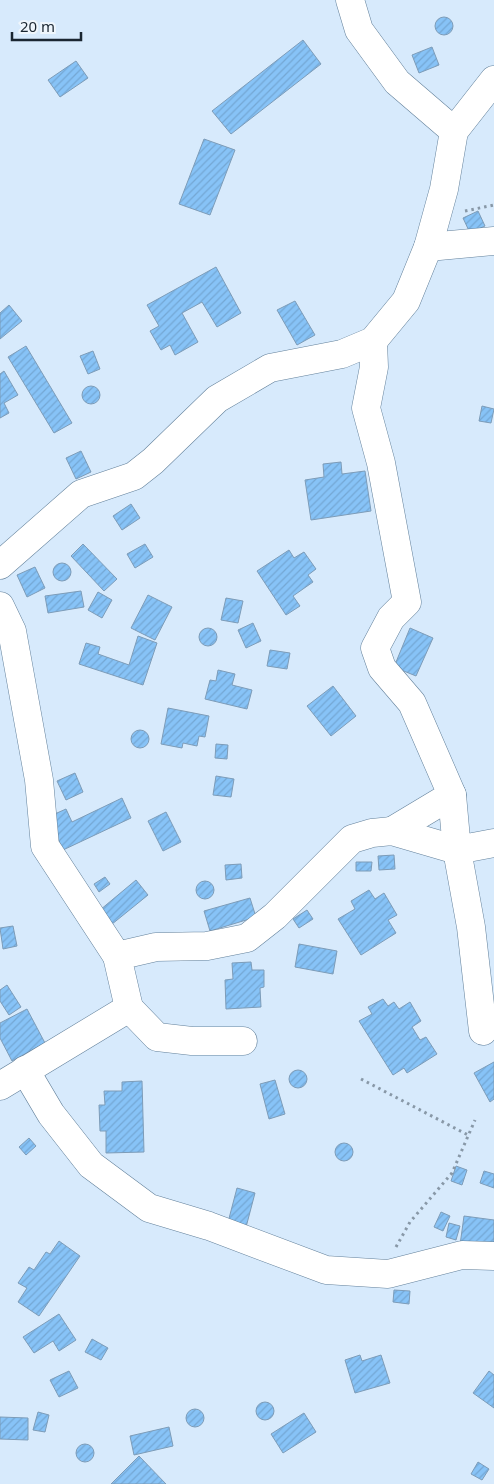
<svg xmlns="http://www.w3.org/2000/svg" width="494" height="1484" viewBox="0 0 494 1484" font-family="'Noto Sans',sans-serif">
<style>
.building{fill:url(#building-hatch);stroke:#7d9cb8}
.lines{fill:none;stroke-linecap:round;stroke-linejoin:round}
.minor-casing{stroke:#63819b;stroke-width:29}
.path{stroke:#8898a7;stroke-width:3;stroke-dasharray:2.5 4;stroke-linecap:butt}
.minor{stroke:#fff;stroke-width:28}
</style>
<defs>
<pattern id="building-hatch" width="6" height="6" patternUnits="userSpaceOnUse" patternTransform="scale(1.25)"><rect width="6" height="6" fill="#87c3f7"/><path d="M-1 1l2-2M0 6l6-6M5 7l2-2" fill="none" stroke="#74a7d4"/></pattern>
</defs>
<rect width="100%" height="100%" fill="#d7eafc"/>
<g class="building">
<circle cx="444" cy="26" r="9"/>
<polygon points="303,40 321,64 231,134 212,111"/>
<polygon points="432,47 439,65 419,73 412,55"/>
<polygon points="76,61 88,78 60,97 48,80"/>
<polygon points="204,139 235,150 210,215 179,204"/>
<polygon points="478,211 485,226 470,233 463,218"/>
<polygon points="216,267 241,313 217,327 202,302 182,313 198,342 175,355 170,345 161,350 150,331 159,326 147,305"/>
<polygon points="295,301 315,335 297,345 277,310"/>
<polygon points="9,305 22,321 0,339 0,313"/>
<polygon points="26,346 72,423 54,433 8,357"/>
<polygon points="93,351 100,369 88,374 80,356"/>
<polygon points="4,371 18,395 4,403 9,413 0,418 0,374"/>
<circle cx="91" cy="395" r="9"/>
<polygon points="482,406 494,409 491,423 479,421"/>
<polygon points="81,451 91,472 76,479 66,458"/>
<polygon points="341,462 342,474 365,471 371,511 311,520 305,480 324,477 323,464"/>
<polygon points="131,504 140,518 122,530 113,516"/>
<polygon points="83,544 117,579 104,591 71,556"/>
<polygon points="145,544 153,557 135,568 127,554"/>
<polygon points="289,550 294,558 304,552 316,569 308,575 313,582 293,596 300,606 286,615 257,571"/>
<circle cx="62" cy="572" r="9"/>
<polygon points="35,567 45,588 27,597 17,575"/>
<polygon points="81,591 84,607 48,613 45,596"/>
<polygon points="98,592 112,600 102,618 88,610"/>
<polygon points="148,595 172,607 155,640 131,628"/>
<polygon points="226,598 243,601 238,623 221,620"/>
<polygon points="253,623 261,641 246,648 238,630"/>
<circle cx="208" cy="637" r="9"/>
<polygon points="410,628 433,638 416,676 394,667"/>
<polygon points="138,636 157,643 143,685 79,664 86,643 100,647 98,654 129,665"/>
<polygon points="270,650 290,653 287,669 267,666"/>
<polygon points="218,670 235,674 232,685 252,690 247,709 205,699 210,680 216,681"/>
<polygon points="333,686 356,716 331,736 307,706"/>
<polygon points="168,708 209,716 205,737 199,736 197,746 183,743 182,748 161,744"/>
<circle cx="140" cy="739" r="9"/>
<polygon points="216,744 228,745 227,759 215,758"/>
<polygon points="75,773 83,792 66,800 57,781"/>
<polygon points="216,776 234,779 231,797 213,795"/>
<polygon points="122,798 131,818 63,850 48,817 66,809 72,822"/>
<polygon points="166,812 181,842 163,851 148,821"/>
<polygon points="394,855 395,869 379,870 378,856"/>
<polygon points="356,862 372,862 371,871 356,871"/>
<polygon points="241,864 242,878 226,880 225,865"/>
<polygon points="105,877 110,884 99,892 94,884"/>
<polygon points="136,880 148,895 106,929 94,915"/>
<circle cx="205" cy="890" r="9"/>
<polygon points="369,890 375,899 384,893 397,915 388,920 396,933 361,955 338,919 355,909 351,901"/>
<polygon points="250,898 256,917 210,931 204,911"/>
<polygon points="307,910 313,919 299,928 293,919"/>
<polygon points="13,926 17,946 3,949 0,928"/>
<polygon points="299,944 337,951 333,974 295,967"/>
<polygon points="251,962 252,970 264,970 264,987 260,988 261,1007 226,1009 225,980 233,979 232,963"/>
<polygon points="7,985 21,1007 9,1015 0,1001 0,990"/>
<polygon points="383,999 388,1006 394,1002 399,1009 410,1002 421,1021 412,1027 420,1040 426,1037 437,1054 407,1073 404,1068 393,1075 359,1021 372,1014 368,1007"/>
<polygon points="27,1009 45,1043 12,1061 0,1038 0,1023"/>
<polygon points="494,1062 494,1099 490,1102 474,1073"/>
<circle cx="298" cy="1079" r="9"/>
<polygon points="275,1080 285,1114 269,1119 260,1084"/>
<polygon points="142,1081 144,1152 106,1153 106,1131 100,1131 99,1105 105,1105 104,1091 122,1091 122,1082"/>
<polygon points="29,1138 36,1146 26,1155 19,1147"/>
<circle cx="344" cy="1152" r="9"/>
<polygon points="456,1166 467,1170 462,1185 451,1181"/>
<polygon points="484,1171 494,1174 494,1188 480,1183"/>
<polygon points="237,1188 255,1193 245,1231 227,1226"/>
<polygon points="441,1212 450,1216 443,1231 434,1227"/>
<polygon points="464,1216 494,1220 494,1249 460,1245"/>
<polygon points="449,1223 460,1226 456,1240 446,1237"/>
<polygon points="59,1241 80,1256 39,1316 18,1302 27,1288 18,1283 29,1267 34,1270 46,1252 50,1254"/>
<polygon points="394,1290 410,1291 409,1304 393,1302"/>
<polygon points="59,1314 76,1340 59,1351 53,1341 34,1353 23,1337"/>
<polygon points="92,1339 108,1348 101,1360 85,1352"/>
<polygon points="360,1355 362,1361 381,1355 390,1383 355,1393 345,1360"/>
<polygon points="69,1371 78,1388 59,1397 50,1380"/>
<polygon points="489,1371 494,1375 494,1408 473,1393"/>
<circle cx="265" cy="1411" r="9"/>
<circle cx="195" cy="1418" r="9"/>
<polygon points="38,1412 49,1415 45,1432 33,1430"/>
<polygon points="304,1413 316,1432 283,1453 271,1434"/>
<polygon points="0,1417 28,1418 28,1440 0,1439"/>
<polygon points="169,1427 173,1446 134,1455 130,1436"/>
<circle cx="85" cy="1453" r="9"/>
<polygon points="139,1456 166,1484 111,1484"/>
<polygon points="478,1462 489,1469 482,1480 471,1474"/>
</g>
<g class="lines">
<g class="minor-casing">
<g id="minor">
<polyline points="350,0 359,30 397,82 454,131"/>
<polyline points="428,247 494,241"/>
<polyline points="373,341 374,367 366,408 381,463 407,602 391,618 375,648 382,668 412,703 452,795 392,831"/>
<polyline points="0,565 81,494 134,476 153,461 217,399 270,368 342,354 373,341 406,301 428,247 444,189 454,131 494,80"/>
<polyline points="0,606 12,631 39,780 45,846 117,956"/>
<polyline points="452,795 457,850 494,843"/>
<polyline points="129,1008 157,1037 192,1041 243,1041"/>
<polyline points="25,1070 51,1114 91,1165 149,1208 209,1226 326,1270 388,1274 462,1255 494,1256"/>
<polyline points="0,1086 129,1008 117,956 156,947 207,946 247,938 275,916 352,839 372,833 392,831 457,850 471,927 483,1031"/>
</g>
</g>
<g class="path">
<polyline points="465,211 494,205"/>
<polyline points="361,1079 468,1135"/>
<polyline points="396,1247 410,1222 452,1173 475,1120"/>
</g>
<use href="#minor" class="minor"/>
</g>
<path d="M12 32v8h69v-8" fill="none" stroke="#1a2631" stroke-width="2.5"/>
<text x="20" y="32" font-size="15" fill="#1a2631" stroke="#eff6fc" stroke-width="4" paint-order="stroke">20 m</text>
</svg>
